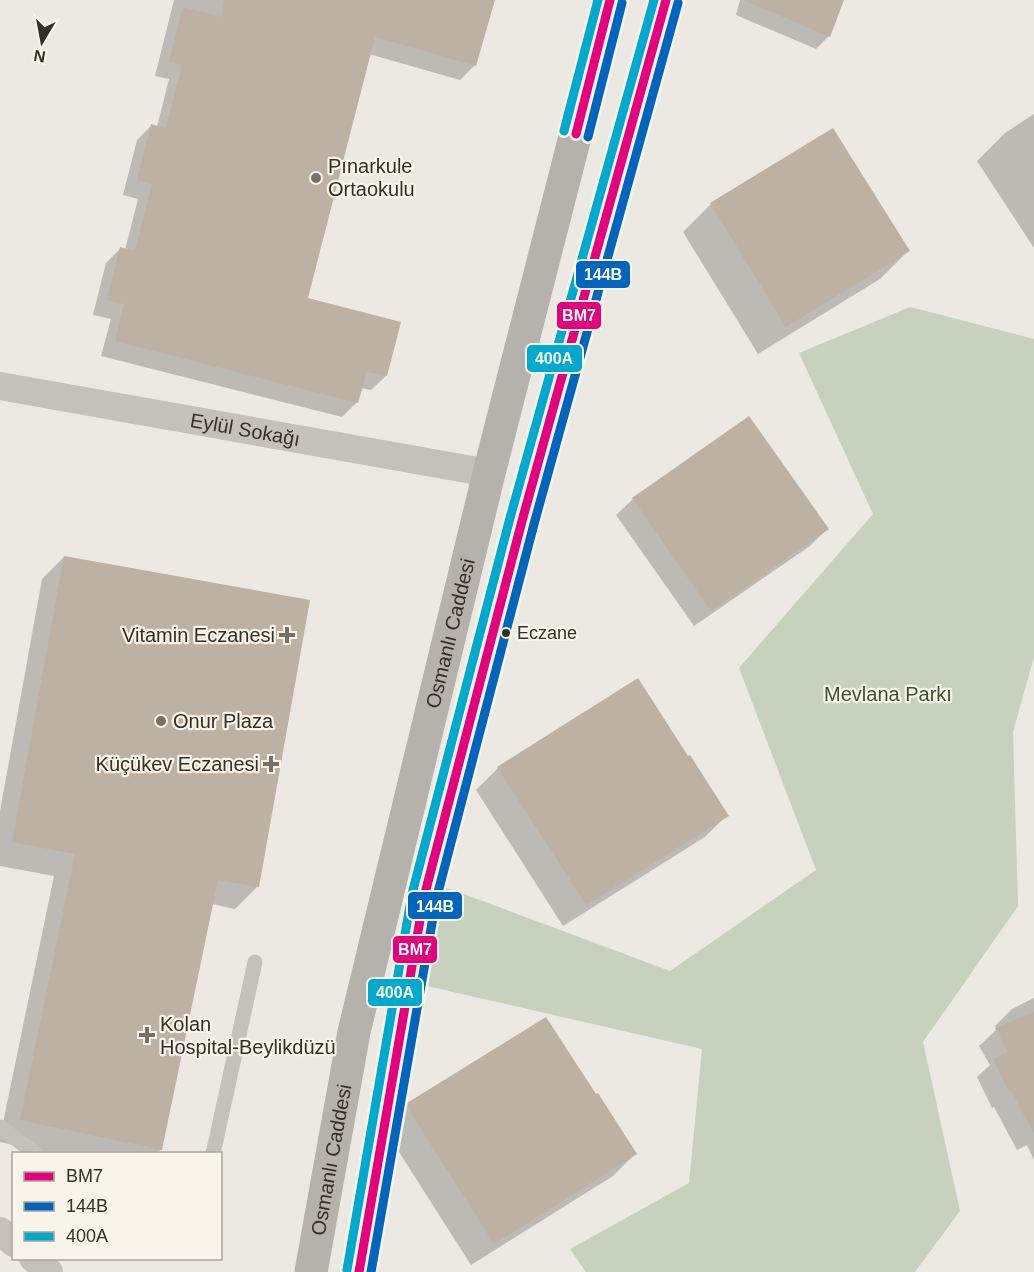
<svg xmlns="http://www.w3.org/2000/svg" width="1034" height="1272" viewBox="0 0 1034 1272" font-family="Helvetica,sans-serif">
<style>
.green{fill:#c8d1bd}
.shadow{fill:#0003}
.building{fill:#bdb1a4}
.lines{fill:none;stroke-linecap:round;stroke-linejoin:round}
.lane{stroke:#c4c1ba;stroke-width:15}
.street{stroke:#c4c1ba;stroke-width:28}
.secondary{stroke:#b5b1ab;stroke-width:33}
.bus-1-casing{stroke:#f8f4e9;stroke-width:14}
.bus-2-casing{stroke:#f8f4e9;stroke-width:14}
.bus-3-casing{stroke:#f8f4e9;stroke-width:14}
.bus-1{stroke:#e5007d;stroke-width:9}
.bus-2{stroke:#0065bd;stroke-width:9}
.bus-3{stroke:#00a9ce;stroke-width:9}
.poi-dot{fill:#757069;stroke:#f8f4e9;stroke-width:2}
.bus-dot{fill:#352f29;stroke:#f8f4e9;stroke-width:2}
.labels{text-anchor:middle;dominant-baseline:central;stroke-width:4.5;stroke-linejoin:round;paint-order:stroke}
.bus-label{font-size:18px;fill:#352f29;stroke:#f8f4e9;text-anchor:start}
.poi-label{font-size:20px;fill:#352f29;stroke:#f8f4e9;text-anchor:start}
.street-label{font-size:20px;fill:#352f29;stroke:#f8f4e9}
.park-label{font-size:20px;fill:#3d502f;stroke:#f8f4e9}
.line-badge{stroke:#f8f4e9;stroke-width:2}
.badge-label{font-size:16px;text-anchor:middle;font-weight:bold;fill:#fff}
</style>
<rect width="100%" height="100%" fill="#ebe9e1"/>
<polygon class="green" points="910,307 1034,339 1034,657 1013,732 1018,906 923,1042 960,1211 915,1272 586,1272 570,1249 689,1183 702,1049 427,986 445,887 670,971 816,870 739,668 873,514 799,353"/>
<g class="shadow">
<polygon points="174,0 493,0 475,65 460,80 369,54 306,299 399,323 386,376 371,390 361,388 357,402 342,417 101,356 111,319 93,315 106,263 120,249 125,250 138,199 123,195 137,140 152,125 157,127 169,79 155,76"/>
<polygon points="740,0 842,0 829,36 816,49 736,15"/>
<polygon points="1034,114 1034,248 977,161 1005,133"/>
<polygon points="711,204 908,251 880,279 758,354 683,232"/>
<polygon points="633,499 827,529 810,546 694,626 616,515"/>
<polygon points="64,557 257,887 235,909 212,904 161,1149 157,1154 54,1154 0,1142 0,1137 54,876 0,866 0,811 42,579"/>
<polygon points="498,768 727,815 705,837 563,926 476,790"/>
<polygon points="1034,998 1034,1160 1027,1145 1017,1150 994,1107 992,1108 977,1077 990,1065 979,1046 997,1029 995,1026 1012,1009"/>
<polygon points="408,1104 635,1154 613,1176 471,1265 385,1130 386,1127"/>
</g>
<g class="building">
<polygon points="224,0 495,0 476,66 375,37 308,298 401,322 387,376 367,372 358,403 115,341 124,304 107,300 120,247 135,251 152,184 137,180 151,124 166,128 182,65 169,61 183,7 222,17"/>
<polygon points="743,0 844,0 830,37"/>
<polygon points="833,128 910,251 786,327 710,203"/>
<polygon points="749,416 829,529 711,611 632,498"/>
<polygon points="64,556 310,600 259,887 218,880 162,1150 20,1120 75,854 12,842"/>
<polygon points="638,678 688,756 690,755 729,816 586,905 497,767"/>
<polygon points="1034,1012 1034,1133 1011,1091 1009,1092 993,1059 1008,1052 995,1028"/>
<polygon points="546,1017 596,1094 598,1093 637,1154 494,1244 407,1107 407,1103"/>
</g>
<g class="lines">
<g class="lane">
<polyline points="0,1127 36,1154"/>
<polyline points="213,1154 255,962"/>
</g>
<g class="street">
<path id="s1" d="M 0,386 L 489,473"/>
<polyline points="0,1231 14,1243"/>
<polyline points="33,1258 49,1272"/>
</g>
<g class="secondary">
<path id="s2" d="M 311,1272 L 354,1032 L 489,473 L 610,0"/>
<polyline points="359,1272 424,897 522,521 666,0"/>
</g>
<g class="bus-1-casing">
<g id="bus-1">
<polyline points="576,134 610,0"/>
<polyline points="359,1272 424,897 522,521 666,0"/>
</g>
</g>
<g class="bus-2-casing">
<g id="bus-2">
<polyline points="588,137 622,3"/>
<polyline points="371,1272 436,900 534,524 678,3"/>
</g>
</g>
<g class="bus-3-casing">
<g id="bus-3">
<polyline points="564,131 598,0"/>
<polyline points="347,1270 412,894 510,518 654,0"/>
</g>
</g>
<use href="#bus-1" class="bus-1"/>
<use href="#bus-2" class="bus-2"/>
<use href="#bus-3" class="bus-3"/>
</g>
<g class="poi-dot">
<circle cx="316" cy="178" r="6"/>
<path d="M284 626h6v6h6v6h-6v6h-6v-6h-6v-6h6z"/>
<circle cx="161" cy="721" r="6"/>
<path d="M268 755h6v6h6v6h-6v6h-6v-6h-6v-6h6z"/>
<path d="M144 1026h6v6h6v6h-6v6h-6v-6h-6v-6h6z"/>
</g>
<circle class="bus-dot" cx="506" cy="633" r="5"/>
<g class="labels">
<g class="bus-label">
<text x="517" y="633">Eczane</text>
</g>
<g class="poi-label">
<text x="328" y="166">Pınarkule<tspan x="328" dy="23">Ortaokulu</tspan></text>
<text x="275" y="635" text-anchor="end">Vitamin Eczanesi</text>
<text x="173" y="721">Onur Plaza</text>
<text x="259" y="764" text-anchor="end">Küçükev Eczanesi</text>
<text x="160" y="1024">Kolan<tspan x="160" dy="23">Hospital-Beylikdüzü</tspan></text>
</g>
<g class="street-label">
<text stroke="none"><textPath href="#s1" startOffset="249">Eylül Sokağı</textPath></text>
<text stroke="none"><textPath href="#s2" startOffset="654">Osmanlı Caddesi</textPath></text>
<text stroke="none"><textPath href="#s2" startOffset="114">Osmanlı Caddesi</textPath></text>
</g>
<g class="park-label">
<text x="888" y="694">Mevlana Parkı</text>
</g>
</g>
<g class="line-badge">
<rect x="575" y="260" width="56" height="29" rx="6" fill="#0065bd"/>
<rect x="556" y="301" width="46" height="29" rx="6" fill="#e5007d"/>
<rect x="526" y="344" width="57" height="29" rx="6" fill="#00a9ce"/>
<rect x="407" y="891" width="56" height="29" rx="6" fill="#0065bd"/>
<rect x="392" y="935" width="46" height="29" rx="6" fill="#e5007d"/>
<rect x="367" y="978" width="56" height="29" rx="6" fill="#00a9ce"/>
</g>
<g class="badge-label">
<text x="603" y="280">144B</text>
<text x="579" y="321">BM7</text>
<text x="554" y="364">400A</text>
<text x="435" y="912">144B</text>
<text x="415" y="955">BM7</text>
<text x="395" y="998">400A</text>
</g>
<rect x="12" y="1152" width="210" height="108" fill="#f8f4e9" stroke="#aaa59c" stroke-width="1.5"/>
<rect x="24" y="1172" width="30" height="9" fill="#e5007d" stroke="#aaa59c" stroke-width="1.5"/>
<text x="66" y="1182" font-size="18" fill="#352f29">BM7</text>
<rect x="24" y="1202" width="30" height="9" fill="#0065bd" stroke="#aaa59c" stroke-width="1.5"/>
<text x="66" y="1212" font-size="18" fill="#352f29">144B</text>
<rect x="24" y="1232" width="30" height="9" fill="#00a9ce" stroke="#aaa59c" stroke-width="1.5"/>
<text x="66" y="1242" font-size="18" fill="#352f29">400A</text>
<g transform="translate(42 42) rotate(190)" stroke="#f8f4e9" stroke-width="4.5" paint-order="stroke">
<path d="M0-4.5L10 22L0 15L-10 22Z" fill="#352f29"/>
<text y="-9" font-size="16" font-weight="bold" text-anchor="middle" fill="#352f29">N</text>
</g>
</svg>
